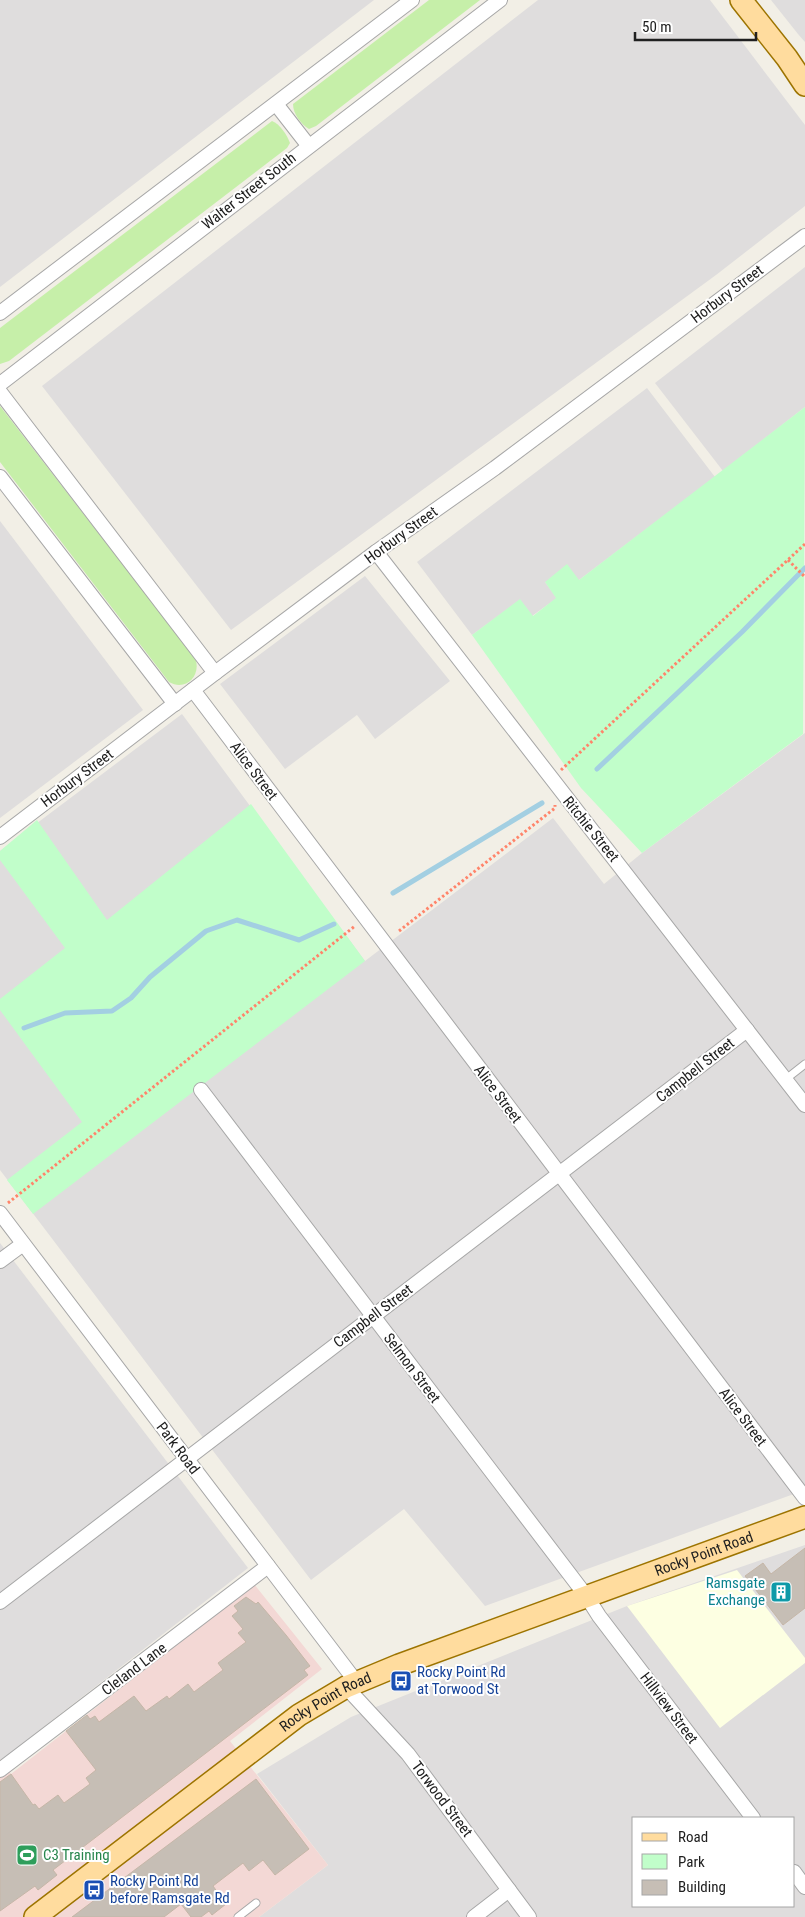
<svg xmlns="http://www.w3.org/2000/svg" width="805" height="1917" viewBox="0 0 805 1917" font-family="'Roboto Condensed',sans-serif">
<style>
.residential{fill:#dfdddd;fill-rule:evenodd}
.commercial{fill:#f3d8d5}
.education{fill:#fdffe2}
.grass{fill:#c6efa9}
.park{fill:#c1feca}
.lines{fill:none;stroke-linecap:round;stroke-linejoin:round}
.stream{stroke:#a3cfe2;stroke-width:5}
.building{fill:#c6beb5;stroke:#c5b6a7}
.service-casing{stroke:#a7a7a7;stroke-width:9}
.minor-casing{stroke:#a7a7a7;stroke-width:16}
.primary-casing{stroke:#9d7400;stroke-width:24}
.path{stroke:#ff846a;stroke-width:3;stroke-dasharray:2.5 2.5;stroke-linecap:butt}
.service{stroke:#fff;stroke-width:7}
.minor{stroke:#fff;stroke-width:14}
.primary{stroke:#ffdc9e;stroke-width:21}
.labels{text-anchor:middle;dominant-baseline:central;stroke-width:4;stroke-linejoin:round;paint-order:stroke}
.street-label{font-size:15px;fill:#202020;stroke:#fff}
.culture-label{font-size:15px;fill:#0d838f;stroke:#fff;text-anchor:end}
.transit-label{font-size:15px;fill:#164399;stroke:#fff;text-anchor:start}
.leisure-label{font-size:15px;fill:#27864d;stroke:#fff;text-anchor:start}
</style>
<rect width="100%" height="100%" fill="#f2efe6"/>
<g class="residential">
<polygon points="0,0 374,0 0,287"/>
<polygon points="538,0 710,0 805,125 805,206 716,275 231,630 42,386"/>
<polygon points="771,0 805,0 805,42 798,34"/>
<polygon points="805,267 805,407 723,471 655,383"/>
<polygon points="647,388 715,477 579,580 545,582 557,598 532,616 520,600 472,635 417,562"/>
<polygon points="0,521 143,710 0,818"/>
<polygon points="365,576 450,681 375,739 357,715 285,769 220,684"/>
<polygon points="182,714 365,961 553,818 604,884 642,853 805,733 805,1490 485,1606 404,1509 311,1580 0,1170 0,851"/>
<polygon points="0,1243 248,1568 1,1760 0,1759"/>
<path d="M 805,1545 L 805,1917 L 259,1917 L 328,1865 L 257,1774 L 351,1717 L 627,1606 ZM 634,1818 L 794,1818 L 794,1906 L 634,1906 Z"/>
</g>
<polygon class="commercial" points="254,1584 322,1669 230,1741 328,1865 259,1917 0,1917 0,1759 11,1774"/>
<polygon class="education" points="737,1570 805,1658 805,1663 720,1728 627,1606"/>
<g class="grass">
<path d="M 429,0 L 480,0 L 316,126 L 309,129 C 301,124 293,114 293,104 Z"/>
<path d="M 272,121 C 280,124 287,135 290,143 L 287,148 L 9,361 L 0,364 L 0,328 Z"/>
<path d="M 0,406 L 195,658 C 202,675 186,692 169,682 L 0,462 Z"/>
</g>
<g class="park">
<polygon points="805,407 803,734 642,853 581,788 472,635 520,599 533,616 556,598 545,582 567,564 579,580"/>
<polygon points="251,804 365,961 33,1214 7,1180 82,1122 0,1010 0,999 65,948 0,860 0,851 37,820 107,920"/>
</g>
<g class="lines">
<g class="stream">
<polyline points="597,769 742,632 805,568"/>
<polyline points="393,893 542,803"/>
<polyline points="24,1028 65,1013 112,1011 131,998 150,977 206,931 237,920 299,940 334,924"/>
</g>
</g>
<g class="building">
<polygon points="805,1548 805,1608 783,1625 745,1576 763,1563 771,1574"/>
<polygon points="246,1597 256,1604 258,1602 286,1635 310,1666 304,1670 308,1675 53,1870 57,1875 38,1890 35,1886 0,1911 0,1782 11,1774 33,1805 35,1804 39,1809 58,1795 64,1803 90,1784 86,1778 96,1770 66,1731 87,1715 90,1719 95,1716 99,1722 134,1696 146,1711 167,1696 169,1699 188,1684 194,1692 223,1670 218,1663 246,1642 238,1633 243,1629 232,1616 238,1611 234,1606"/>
<polygon points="256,1779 309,1849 275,1875 263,1860 249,1871 243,1863 213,1886 226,1904 212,1915 209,1911 201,1917 191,1917 181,1904 164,1917 72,1917"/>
</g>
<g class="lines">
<g class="service-casing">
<g id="service">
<polyline points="786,1079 805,1064"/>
<polyline points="238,1917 256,1903"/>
</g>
</g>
<g class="minor-casing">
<g id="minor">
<polyline points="276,104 308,145"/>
<polyline points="0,313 412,0"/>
<polyline points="0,384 500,0"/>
<polyline points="0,392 215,673"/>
<polyline points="0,477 175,704"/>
<polyline points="376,552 805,1105"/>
<polyline points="193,690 805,1498"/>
<polyline points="0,837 215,673 376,552 495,468 805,236"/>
<polyline points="201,1090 587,1597 599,1616 753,1818"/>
<polyline points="0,1213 357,1683"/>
<polyline points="0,1261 23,1244"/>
<polyline points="0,1602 747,1030"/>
<polyline points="346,1687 408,1754 529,1917"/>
<polyline points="0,1770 268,1566"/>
<polyline points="794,1872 805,1887"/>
<polyline points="474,1917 509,1890"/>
</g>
</g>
<g class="primary-casing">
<g id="primary">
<polyline points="741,0 787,58 805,85"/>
<path id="s1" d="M 35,1917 L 299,1715 L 346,1687 L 399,1665 L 805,1517"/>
</g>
</g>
<g class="path">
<polyline points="788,560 805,577"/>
<polyline points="561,770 805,544"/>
<polyline points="399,931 555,808 555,805"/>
<polyline points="8,1203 355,926"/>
</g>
<use href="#service" class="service"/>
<use href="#minor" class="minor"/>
<use href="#primary" class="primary"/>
</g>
<defs>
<g id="building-square" transform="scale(1.125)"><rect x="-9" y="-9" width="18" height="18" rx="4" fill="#0f9aa8" stroke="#fff"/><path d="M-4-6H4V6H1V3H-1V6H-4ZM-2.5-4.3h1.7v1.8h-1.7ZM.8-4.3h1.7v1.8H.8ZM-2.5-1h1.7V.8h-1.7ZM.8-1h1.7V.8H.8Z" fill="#fff"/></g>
<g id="bus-square" transform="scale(1.125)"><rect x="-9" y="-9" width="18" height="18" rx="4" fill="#1a4fb4" stroke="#fff"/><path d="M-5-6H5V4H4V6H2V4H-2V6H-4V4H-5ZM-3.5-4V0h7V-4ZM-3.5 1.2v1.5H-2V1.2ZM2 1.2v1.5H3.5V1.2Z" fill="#fff"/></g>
<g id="stadium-square" transform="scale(1.125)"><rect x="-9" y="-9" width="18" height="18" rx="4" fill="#2e9e5b" stroke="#fff"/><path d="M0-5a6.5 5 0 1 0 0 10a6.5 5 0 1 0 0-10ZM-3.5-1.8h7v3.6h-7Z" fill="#fff"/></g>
</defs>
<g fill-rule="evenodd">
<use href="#building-square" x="781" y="1592"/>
<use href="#bus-square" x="401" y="1681"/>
<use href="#stadium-square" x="27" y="1855"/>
<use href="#bus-square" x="94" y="1890"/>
</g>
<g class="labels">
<g class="street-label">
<text transform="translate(249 191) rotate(-38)">Walter Street South</text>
<text transform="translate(727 294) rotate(-37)">Horbury Street</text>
<text transform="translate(401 535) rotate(-36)">Horbury Street</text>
<text transform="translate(254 771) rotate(53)">Alice Street</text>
<text transform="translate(77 778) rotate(-37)">Horbury Street</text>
<text transform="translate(591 829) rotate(51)">Ritchie Street</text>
<text transform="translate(695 1070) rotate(-38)">Campbell Street</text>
<text transform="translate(498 1094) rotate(53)">Alice Street</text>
<text transform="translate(373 1316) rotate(-37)">Campbell Street</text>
<text transform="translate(412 1368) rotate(53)">Selmon Street</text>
<text transform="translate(743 1417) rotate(53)">Alice Street</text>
<text transform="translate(178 1448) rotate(53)">Park Road</text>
<text stroke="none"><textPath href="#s1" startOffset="769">Rocky Point Road</textPath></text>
<text transform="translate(134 1669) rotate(-37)">Cleland Lane</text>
<text stroke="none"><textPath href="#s1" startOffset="362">Rocky Point Road</textPath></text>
<text transform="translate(669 1708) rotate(53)">Hillview Street</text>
<text transform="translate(442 1799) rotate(53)">Torwood Street</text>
</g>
<g class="culture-label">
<text x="765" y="1583">Ramsgate<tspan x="765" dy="17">Exchange</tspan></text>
</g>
<g class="transit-label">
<text x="417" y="1672">Rocky Point Rd<tspan x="417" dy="17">at Torwood St</tspan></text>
<text x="110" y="1881">Rocky Point Rd<tspan x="110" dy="17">before Ramsgate Rd</tspan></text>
</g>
<g class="leisure-label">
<text x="43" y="1855">C3 Training</text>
</g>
</g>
<rect x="632" y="1817" width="162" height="90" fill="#ffffff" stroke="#a6a6a6"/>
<rect x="642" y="1833" width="25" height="8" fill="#ffdc9e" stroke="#a6a6a6"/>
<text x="678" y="1842" font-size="15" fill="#202020">Road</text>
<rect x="642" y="1854" width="25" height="15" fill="#c1feca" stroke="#a6a6a6"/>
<text x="678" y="1867" font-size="15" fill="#202020">Park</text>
<rect x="642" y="1880" width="25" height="15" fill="#c6beb5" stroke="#a6a6a6"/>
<text x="678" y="1892" font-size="15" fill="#202020">Building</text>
<path d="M635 32v8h121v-8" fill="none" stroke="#202020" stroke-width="2.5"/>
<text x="642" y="32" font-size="15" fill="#202020" stroke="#ffffff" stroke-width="4" paint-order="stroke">50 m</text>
</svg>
